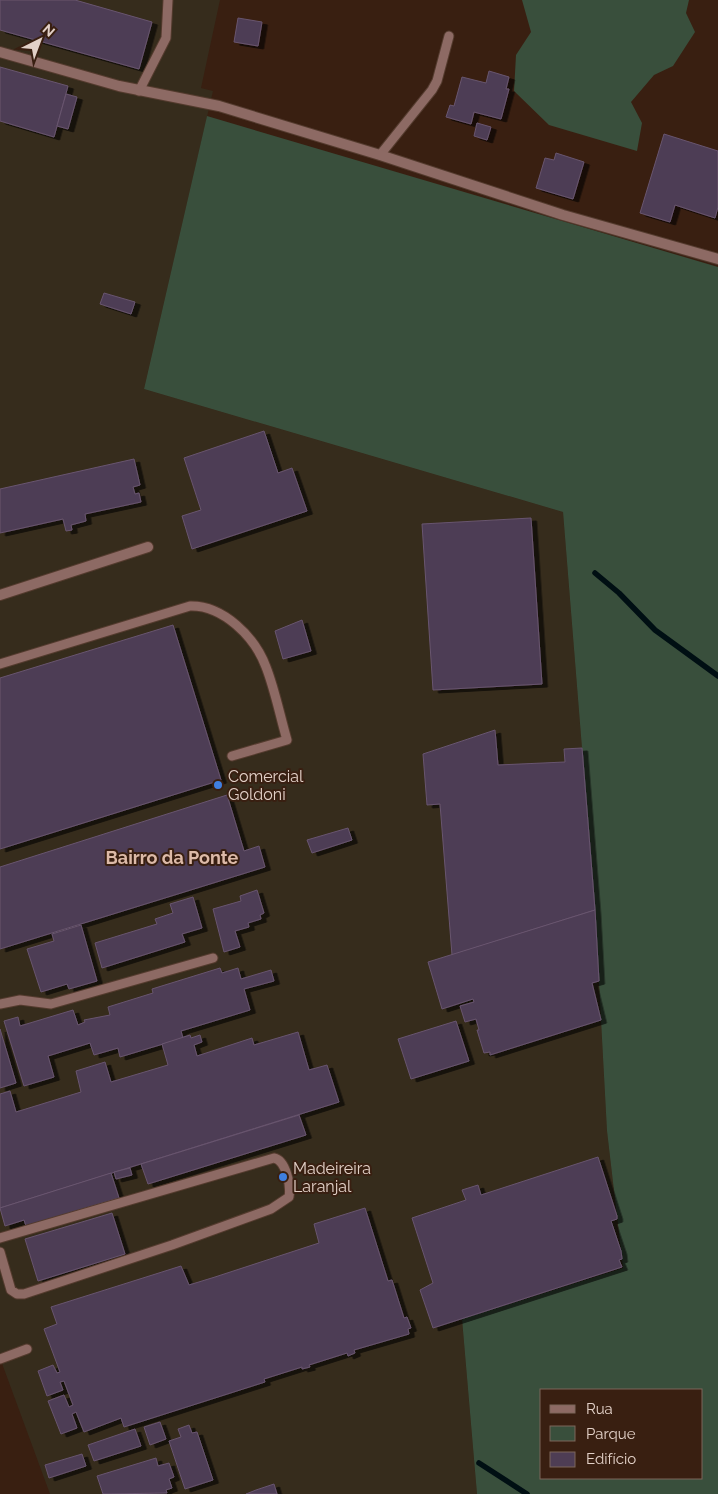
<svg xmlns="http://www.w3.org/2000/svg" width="718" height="1494" viewBox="0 0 718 1494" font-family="Raleway,sans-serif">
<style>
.industrial{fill:#362c1c}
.green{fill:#394f3c;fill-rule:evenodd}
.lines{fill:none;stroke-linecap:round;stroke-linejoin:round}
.stream{stroke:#000f13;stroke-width:5.5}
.building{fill:#4e3d54;stroke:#68556f;filter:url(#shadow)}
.lane-casing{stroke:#543b2e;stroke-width:11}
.street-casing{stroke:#543b2e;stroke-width:12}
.lane{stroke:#8d6a64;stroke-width:9}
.street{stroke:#8d6a64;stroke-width:10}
.shop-dot{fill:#3f7fe0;stroke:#391f11;stroke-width:2}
.labels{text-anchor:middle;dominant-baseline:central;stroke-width:4;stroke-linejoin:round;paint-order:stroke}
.poi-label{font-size:16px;fill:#e2d0c7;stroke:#391f11;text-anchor:start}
.neighbourhood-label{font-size:18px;font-weight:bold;fill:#dcbaa8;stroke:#391f11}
</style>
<defs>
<filter id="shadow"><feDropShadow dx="5.5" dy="3" stdDeviation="0" flood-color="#0009"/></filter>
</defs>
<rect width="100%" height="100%" fill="#391f11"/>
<polygon class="industrial" points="0,0 220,0 201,88 213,91 144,389 563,512 595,910 607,1131 623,1268 462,1319 477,1494 50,1494 0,1358"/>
<g class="green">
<polygon points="522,0 689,0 686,13 695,32 673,66 654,75 631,102 642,123 637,151 549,125 514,91 516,55 531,32"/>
<path d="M 207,116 L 718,267 L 718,1494 L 477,1494 L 462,1319 L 623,1268 L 607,1131 L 595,910 L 563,512 L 144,389 ZM 542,1390 L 702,1390 L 702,1478 L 542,1478 Z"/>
</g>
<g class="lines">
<g class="stream">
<polyline points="595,573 619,593 655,630 718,676"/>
<polyline points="479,1463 527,1494"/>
</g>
</g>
<g class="building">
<polygon points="0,0 75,0 152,22 139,69 0,30"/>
<polygon points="238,18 262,22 258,46 234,42"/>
<polygon points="0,67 68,86 54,137 0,121"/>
<polygon points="489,71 509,77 506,89 509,89 501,119 474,112 471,124 446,117 450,105 454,106 462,77 486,83"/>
<polygon points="66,94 77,97 68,129 57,126"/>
<polygon points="477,123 491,127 487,140 474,136"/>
<polygon points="664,134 718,151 718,207 715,218 675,205 670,222 640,213"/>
<polygon points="556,153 584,162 573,199 536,188 545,158 554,160"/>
<polygon points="104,293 135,302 131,314 100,304"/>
<polygon points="264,431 278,473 292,468 307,511 192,549 182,516 201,510 184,458"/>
<polygon points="134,459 140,485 133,487 135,494 139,493 141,502 85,514 86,521 71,525 72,530 66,531 63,519 0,533 0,489"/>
<polygon points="531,518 542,684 433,690 422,524"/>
<polygon points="302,620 311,651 283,659 275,631"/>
<polygon points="173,625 221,780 0,849 0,678"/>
<polygon points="495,730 498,765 565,762 564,749 582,748 595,910 452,955 440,804 427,805 423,754"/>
<polygon points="227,795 244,851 259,846 265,867 0,949 0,867"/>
<polygon points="348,828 352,840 312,853 307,840"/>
<polygon points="257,890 264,913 260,915 261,919 248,923 249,927 235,931 240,947 224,952 213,909 241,901 240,896"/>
<polygon points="193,897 202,928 182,934 185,942 102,968 95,943 157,924 155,919 173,913 170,904"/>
<polygon points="595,910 599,981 592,983 601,1020 490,1055 490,1052 484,1053 477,1030 479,1030 476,1019 465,1022 460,1006 474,1002 473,999 442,1009 428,962"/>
<polygon points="81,925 97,981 69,989 67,984 41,992 27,949 54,941 52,934"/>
<polygon points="220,968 222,973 238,968 241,979 271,970 274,981 244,989 250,1010 181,1031 183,1038 120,1057 118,1048 94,1055 90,1043 48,1056 54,1077 24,1086 4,1021 18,1017 20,1026 73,1010 78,1025 85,1022 84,1020 110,1015 108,1007 153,993 152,989"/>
<polygon points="456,1021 469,1061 411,1079 398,1039"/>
<polygon points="0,1029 16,1083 0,1088"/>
<polygon points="298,1032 309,1070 327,1065 339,1102 0,1208 0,1094 10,1091 16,1112 81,1092 76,1071 105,1062 111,1082 168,1065 162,1044 190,1035 191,1038 200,1035 202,1042 194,1045 197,1056 252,1038 254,1045"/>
<polygon points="299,1115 306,1135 148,1184 141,1164"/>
<polygon points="598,1157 617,1216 617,1219 611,1221 621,1251 622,1259 619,1260 622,1267 433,1328 420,1290 433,1283 412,1218 466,1200 462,1190 478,1185 481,1195"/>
<polygon points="130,1168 132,1175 116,1179 114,1172"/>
<polygon points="111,1173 119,1198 26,1226 24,1220 5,1226 0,1208"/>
<polygon points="365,1208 388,1281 392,1280 404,1318 407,1317 411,1328 408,1329 409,1334 354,1350 355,1353 348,1356 347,1353 309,1365 310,1367 302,1369 302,1367 264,1379 265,1382 124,1427 121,1418 84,1432 76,1412 72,1414 77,1428 61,1434 48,1401 64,1395 69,1407 73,1405 64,1381 60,1382 63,1390 47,1396 38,1371 53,1365 57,1373 60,1372 44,1329 57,1324 51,1307 181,1266 189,1285 215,1277 319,1243 314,1224"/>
<polygon points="112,1213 125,1254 38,1281 25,1239"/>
<polygon points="160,1422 166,1439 150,1445 144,1427"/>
<polygon points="189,1425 192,1433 197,1432 213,1480 185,1489 169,1441 181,1437 178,1429"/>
<polygon points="135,1429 141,1446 94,1461 88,1445"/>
<polygon points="82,1454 86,1466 49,1478 45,1465"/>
<polygon points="156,1458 158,1466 169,1463 174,1477 169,1479 172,1488 166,1490 167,1493 103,1494 97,1476"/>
<polygon points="274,1484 277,1494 246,1494 256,1490"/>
</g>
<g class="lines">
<g class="lane-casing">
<g id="lane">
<polyline points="139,91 166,38 168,0"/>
<polyline points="380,155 432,90 437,81 449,36"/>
<path d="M 0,664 L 190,606 C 223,605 255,637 266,667 C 275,690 280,716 287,740 L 232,756"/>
<polyline points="0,1004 20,1000 51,1004 213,958"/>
<path d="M 0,1238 L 274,1158 C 286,1160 291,1186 289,1197 L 271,1209 L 172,1245 L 24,1294 L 17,1294 L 11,1290 L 0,1252"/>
<polyline points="0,1359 27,1349"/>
</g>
</g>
<g class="street-casing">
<g id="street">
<polyline points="0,52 119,86 219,106 380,155 563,215 718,259"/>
<polyline points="0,595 148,547"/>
</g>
</g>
<use href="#lane" class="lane"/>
<use href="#street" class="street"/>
</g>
<g class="shop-dot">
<circle cx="218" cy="785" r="5"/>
<circle cx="283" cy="1177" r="5"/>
</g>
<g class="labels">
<g class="poi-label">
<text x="228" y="776">Comercial<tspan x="228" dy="18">Goldoni</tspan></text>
<text x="293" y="1168">Madeireira<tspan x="293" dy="18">Laranjal</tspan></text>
</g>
<g class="neighbourhood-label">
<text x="172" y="857">Bairro da Ponte</text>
</g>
</g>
<rect x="540" y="1389" width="162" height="90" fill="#391f11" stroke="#7d665a"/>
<rect x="550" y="1405" width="25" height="8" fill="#8d6a64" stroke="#7d665a"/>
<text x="586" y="1414" font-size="15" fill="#e2d0c7">Rua</text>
<rect x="550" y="1426" width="25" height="15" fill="#394f3c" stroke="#7d665a"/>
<text x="586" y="1439" font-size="15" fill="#e2d0c7">Parque</text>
<rect x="550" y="1452" width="25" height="15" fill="#4e3d54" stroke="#7d665a"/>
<text x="586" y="1464" font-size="15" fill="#e2d0c7">Edifício</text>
<g transform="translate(40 40) rotate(42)" stroke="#391f11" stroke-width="4" paint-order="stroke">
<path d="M0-4L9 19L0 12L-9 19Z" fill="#e2d0c7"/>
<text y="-8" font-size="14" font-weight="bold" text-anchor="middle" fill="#e2d0c7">N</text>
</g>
</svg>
